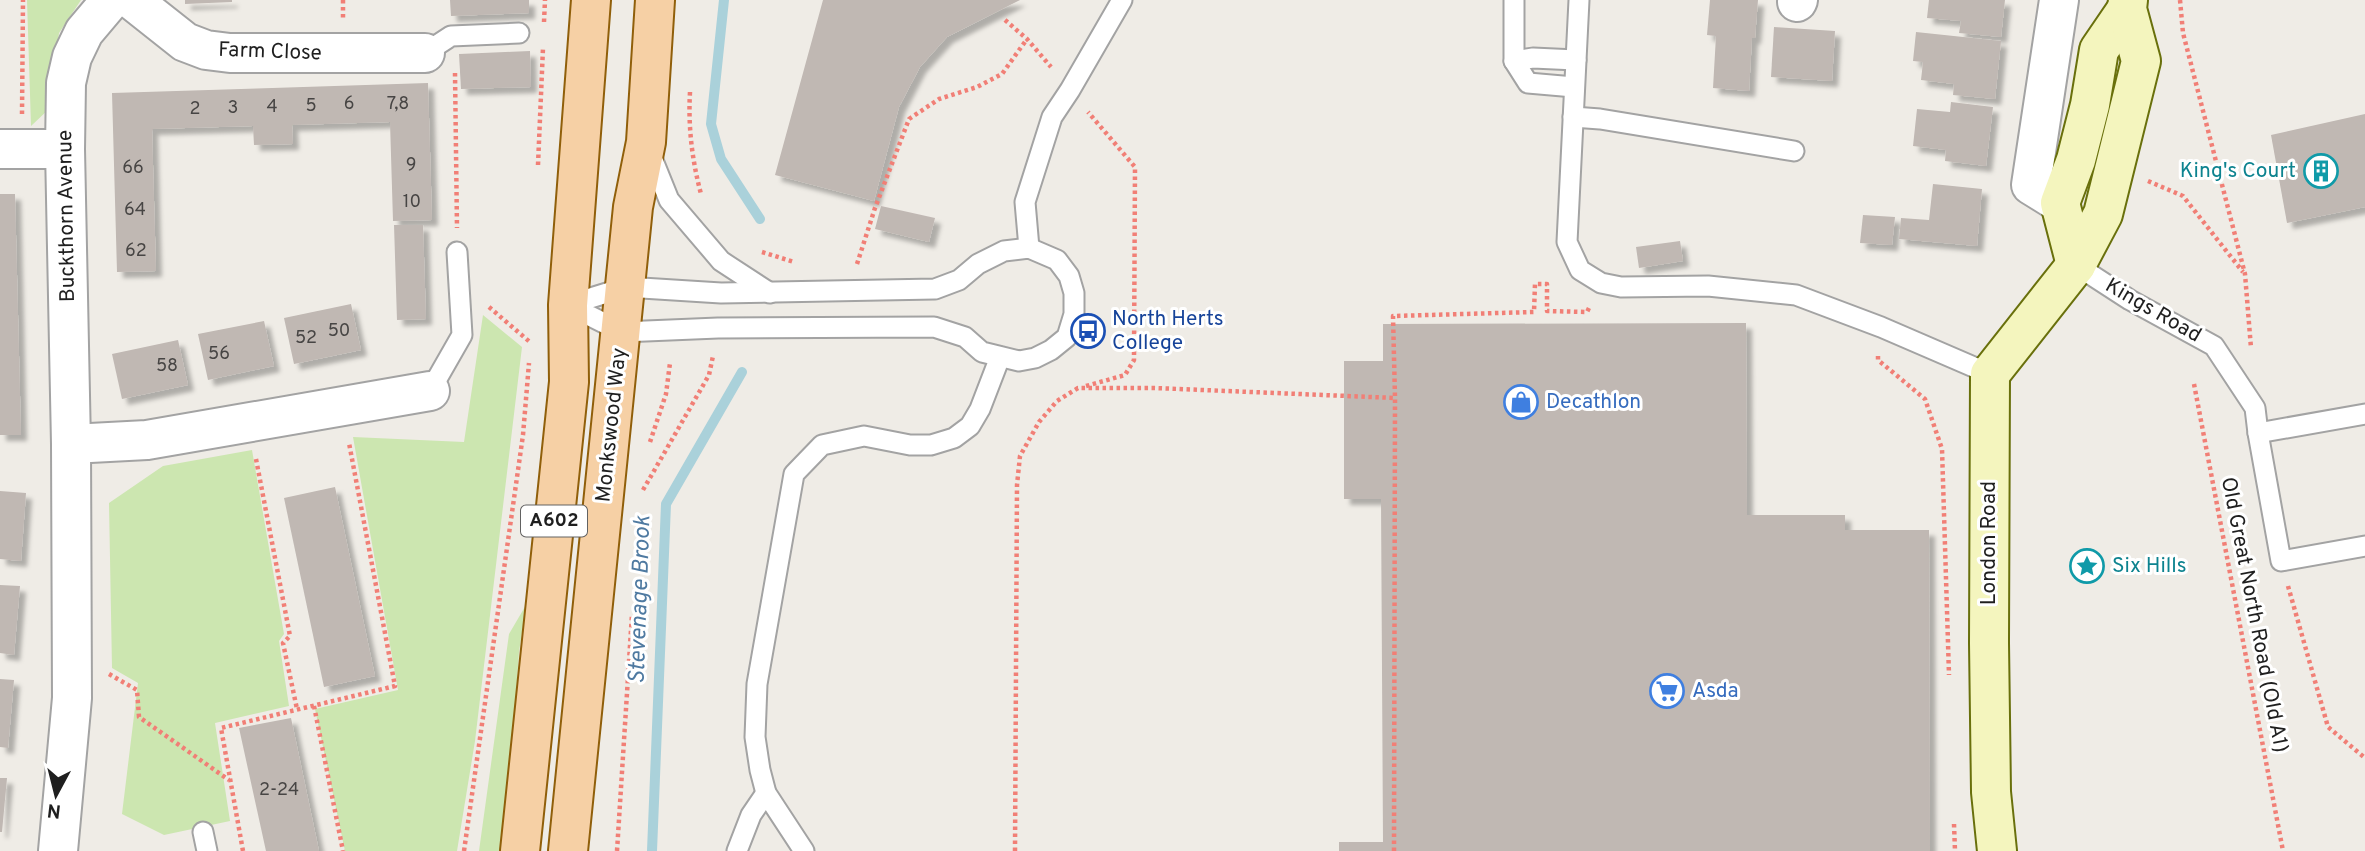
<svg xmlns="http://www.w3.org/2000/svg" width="2365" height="851" viewBox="0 0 2365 851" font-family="Overpass,sans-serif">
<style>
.grass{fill:#cce6b0}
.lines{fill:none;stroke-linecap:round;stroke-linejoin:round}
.stream{stroke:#aad1da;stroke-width:10}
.building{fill:#c0b8b3;filter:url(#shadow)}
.lane-casing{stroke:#a3a3a3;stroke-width:23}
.street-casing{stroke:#a3a3a3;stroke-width:42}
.secondary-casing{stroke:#69700c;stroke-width:42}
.primary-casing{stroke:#905f0a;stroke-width:42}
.path{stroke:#f17f76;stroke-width:4.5;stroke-dasharray:3.5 3.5;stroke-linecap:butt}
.lane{stroke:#fff;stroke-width:19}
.street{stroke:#fff;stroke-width:38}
.secondary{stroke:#f4f5be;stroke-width:38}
.primary{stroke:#f6d0a5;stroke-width:38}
.labels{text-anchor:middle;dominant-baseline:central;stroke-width:6;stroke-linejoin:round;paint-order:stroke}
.number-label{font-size:18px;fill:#474544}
.shield{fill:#fff;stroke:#626262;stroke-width:2}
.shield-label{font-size:19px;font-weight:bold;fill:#1f1f1f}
.street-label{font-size:21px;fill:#1f1f1f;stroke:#fff}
.culture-label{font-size:21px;fill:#0d838f;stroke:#fff;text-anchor:end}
.transit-label{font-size:21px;fill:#164399;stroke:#fff;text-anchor:start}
.shop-label{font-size:21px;fill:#366cbe;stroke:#fff;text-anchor:start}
.water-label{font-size:23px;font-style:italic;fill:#4f7aa1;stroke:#fff}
</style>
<defs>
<filter id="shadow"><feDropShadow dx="6" dy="6" stdDeviation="2" flood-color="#0004"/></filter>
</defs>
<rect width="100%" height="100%" fill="#efece6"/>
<g class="grass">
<polygon points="27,0 81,0 59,33 50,108 31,126"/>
<polygon points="483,315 522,347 475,741 457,851 345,851 315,709 398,690 353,437 464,442"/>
<polygon points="252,450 284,634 279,641 289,706 215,723 230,821 164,835 122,814 138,683 112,668 109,503 163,466"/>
<polygon points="526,605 519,652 505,851 479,851 509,634"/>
</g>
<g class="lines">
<g class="stream">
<polyline points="724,0 711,124 721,159 760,219"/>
<polyline points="652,851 666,504 742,372"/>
</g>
</g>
<g class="building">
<polygon points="185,0 232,0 232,2 185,4"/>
<polygon points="450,0 529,0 529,13 451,16"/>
<polygon points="823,0 1020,0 947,37 920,67 899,107 874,201 775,175"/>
<polygon points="1710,0 1758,0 1755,38 1752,38 1749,91 1713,88 1716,36 1707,35"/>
<polygon points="1929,0 2005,0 2001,37 1959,33 1961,21 1927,18"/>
<polygon points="1774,27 1835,31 1832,81 1771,77"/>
<polygon points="1916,32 2001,41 1995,99 1953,95 1954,84 1921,80 1923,62 1913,61"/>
<polygon points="530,51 531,87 461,89 459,54"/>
<polygon points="428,83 432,220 393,221 390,122 292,125 293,144 254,145 253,126 152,129 156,271 117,272 112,93"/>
<polygon points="1951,102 1993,107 1986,166 1945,161 1946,150 1913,146 1917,109 1950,112"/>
<polygon points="2365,114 2365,207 2287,223 2271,135"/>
<polygon points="1933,184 1982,189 1977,246 1899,239 1901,218 1929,220"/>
<polygon points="0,194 15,194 21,435 0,435"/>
<polygon points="881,206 935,218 929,242 875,229"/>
<polygon points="1863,215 1895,217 1892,245 1860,243"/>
<polygon points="394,225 423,225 426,319 397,320"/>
<polygon points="1680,241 1683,261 1639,268 1636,247"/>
<polygon points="351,304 361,350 294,364 284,318"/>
<polygon points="264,321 274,366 208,380 198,334"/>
<polygon points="1746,323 1747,515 1845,515 1845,530 1929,530 1930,851 1339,851 1339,842 1383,842 1381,499 1344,499 1344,361 1383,361 1383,324"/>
<polygon points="178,340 188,385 122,399 112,354"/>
<polygon points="335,487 375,676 324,687 284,498"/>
<polygon points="0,491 26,493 21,561 0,559"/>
<polygon points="0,585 20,586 14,655 0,653"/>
<polygon points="0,679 14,680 8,748 0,747"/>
<polygon points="291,718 319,851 266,851 239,728"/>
<polygon points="0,778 7,778 2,832 0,832"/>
</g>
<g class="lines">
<g class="lane-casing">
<g id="lane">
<polyline points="1514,0 1514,61 1528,83 1574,87"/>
<polyline points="1579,0 1567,242 1580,270 1601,283 1621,287 1708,286 1796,295 1881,327 1990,374"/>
<polyline points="425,53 451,36 519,33"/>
<polyline points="1514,61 1533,58 1576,60"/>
<polyline points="1573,117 1600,119 1794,151"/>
<polyline points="650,153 669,200 721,261 770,293"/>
<polygon points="1029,248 1057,260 1069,276 1074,293 1074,314 1067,337 1051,350 1035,358 1019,361 982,352 965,337 934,327 718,328 622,332 568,305 626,287 721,293 935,289 959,280 978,264 1004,251"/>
<polyline points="1029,248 1025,202 1052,117 1070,90 1122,0"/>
<polyline points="2076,265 2130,300 2214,346 2255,408 2258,433 2281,561 2365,546"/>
<polyline points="430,391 462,335 457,252"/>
<polyline points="2258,433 2365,414"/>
<polyline points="203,832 207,851"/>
<polyline points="737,851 751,815 766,793"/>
<polyline points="804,851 766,793 760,770 755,737 757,684 794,474 822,445 864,436 910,445 931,445 954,438 970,426 980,409 1000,357"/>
</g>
</g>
<g class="street-casing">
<g id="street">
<polyline points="132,0 185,42 206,50 230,53 425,53"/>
<polyline points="2059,0 2031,185 2060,203"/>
<polyline points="1797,2 1798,0"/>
<polyline points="0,149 65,149"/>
<polyline points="71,444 147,440 430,391"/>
<polyline points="58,851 72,698 71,444 65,149 66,83 72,57 84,32 111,0"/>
</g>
</g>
<g class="secondary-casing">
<g id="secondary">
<polyline points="2076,265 2060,203 2076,160 2090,105 2099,50 2127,9"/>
<polyline points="1997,851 1991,792 1989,643 1990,374 2076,265 2103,214 2141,61 2127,9 2128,0"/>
</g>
</g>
<g class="primary-casing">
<g id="primary">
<polyline points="520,851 569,382 568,305 591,0"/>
<polyline points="568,851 633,207 646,142 655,0"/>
</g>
</g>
<g class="path">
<polyline points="343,0 343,18"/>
<polyline points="2180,0 2183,33 2245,274 2251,348"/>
<polyline points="1005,20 1027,39 1051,67"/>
<polyline points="544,22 545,0"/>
<polyline points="455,73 457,228"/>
<path d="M 690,92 C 688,127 692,160 701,194"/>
<polyline points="22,114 23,0"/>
<polyline points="538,165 543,48"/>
<polyline points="2148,181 2183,196 2243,272"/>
<polyline points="762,252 794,262"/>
<polyline points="857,264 875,208 909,119 939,99 977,87 1002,74 1027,39"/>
<polyline points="489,307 531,343"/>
<polyline points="1878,356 1878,360 1925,399 1942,449 1949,675"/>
<polyline points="2194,384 2283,851"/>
<polyline points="1086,386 1125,375 1134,360 1135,167 1088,112"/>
<polyline points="650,442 666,394 670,363"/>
<polyline points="256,459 290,636 283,643 297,709"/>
<polyline points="643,490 709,375 713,356"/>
<polyline points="2288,586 2328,727 2365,758"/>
<polyline points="109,674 137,690 139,717 229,780"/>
<polyline points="314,706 343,851"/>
<polyline points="1954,824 1955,851"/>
<polyline points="243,851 221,728 395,686 349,443"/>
<polyline points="464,851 523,435 529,363"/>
<polyline points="617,851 632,614"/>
<polyline points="1015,851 1017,485 1020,456 1039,422 1057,401 1078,388 1155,388 1395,398"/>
<polyline points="1394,851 1395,398 1393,316 1534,312 1535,284 1547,284 1547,311 1587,312 1590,306"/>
</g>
<use href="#lane" class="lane"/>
<use href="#street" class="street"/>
<use href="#secondary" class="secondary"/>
<use href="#primary" class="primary"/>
</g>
<defs>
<g id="building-ring" transform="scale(1.75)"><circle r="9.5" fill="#fff" stroke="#0f9aa8" stroke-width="1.5"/><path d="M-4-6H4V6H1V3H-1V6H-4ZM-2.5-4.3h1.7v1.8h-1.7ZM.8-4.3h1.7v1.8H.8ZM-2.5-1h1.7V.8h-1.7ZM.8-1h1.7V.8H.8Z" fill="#0f9aa8"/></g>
<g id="bus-ring" transform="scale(1.75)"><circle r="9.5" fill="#fff" stroke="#1a4fb4" stroke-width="1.5"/><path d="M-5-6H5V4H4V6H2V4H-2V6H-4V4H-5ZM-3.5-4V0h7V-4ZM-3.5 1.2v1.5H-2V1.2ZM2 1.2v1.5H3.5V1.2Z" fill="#1a4fb4"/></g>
<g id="shop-ring" transform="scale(1.75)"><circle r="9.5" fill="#fff" stroke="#3f7fe0" stroke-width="1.5"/><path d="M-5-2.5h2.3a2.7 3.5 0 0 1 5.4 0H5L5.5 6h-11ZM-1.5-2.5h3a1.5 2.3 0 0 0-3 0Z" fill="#3f7fe0"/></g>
<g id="sight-ring" transform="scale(1.75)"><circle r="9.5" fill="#fff" stroke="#0f9aa8" stroke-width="1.5"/><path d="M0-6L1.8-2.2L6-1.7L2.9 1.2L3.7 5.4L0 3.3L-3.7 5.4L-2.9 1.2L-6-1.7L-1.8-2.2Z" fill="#0f9aa8"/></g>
<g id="supermarket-ring" transform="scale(1.75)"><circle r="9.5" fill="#fff" stroke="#3f7fe0" stroke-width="1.5"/><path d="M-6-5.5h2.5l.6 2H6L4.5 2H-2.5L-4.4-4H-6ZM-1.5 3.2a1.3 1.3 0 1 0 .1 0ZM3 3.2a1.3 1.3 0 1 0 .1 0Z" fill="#3f7fe0"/></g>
</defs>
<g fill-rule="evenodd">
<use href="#building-ring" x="2321" y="171"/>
<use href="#bus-ring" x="1088" y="331"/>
<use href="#shop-ring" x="1521" y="402"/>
<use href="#sight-ring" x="2087" y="566"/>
<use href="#supermarket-ring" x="1667" y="691"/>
</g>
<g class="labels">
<g class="number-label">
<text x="349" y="104">6</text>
<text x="398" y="104">7,8</text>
<text x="311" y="106">5</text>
<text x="272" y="107">4</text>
<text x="233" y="108">3</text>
<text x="195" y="109">2</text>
<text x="411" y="165">9</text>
<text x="133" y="168">66</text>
<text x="412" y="202">10</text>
<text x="135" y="210">64</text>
<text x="136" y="251">62</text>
<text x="339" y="331">50</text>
<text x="306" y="338">52</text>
<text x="219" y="354">56</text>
<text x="167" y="366">58</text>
<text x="279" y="790">2-24</text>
</g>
<rect class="shield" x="521" y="505.5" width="66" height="31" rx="5"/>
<g class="shield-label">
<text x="554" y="521">A602</text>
</g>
<g class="street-label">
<text transform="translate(270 52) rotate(2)">Farm Close</text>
<text transform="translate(67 216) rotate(-91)">Buckthorn Avenue</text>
<text transform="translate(2153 311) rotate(30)">Kings Road</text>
<text transform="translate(612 425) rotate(-84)">Monkswood Way</text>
<text transform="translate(1989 543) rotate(-90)">London Road</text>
<text transform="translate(2254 615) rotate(79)">Old Great North Road (Old A1)</text>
</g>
<g class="culture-label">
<text x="2296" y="171">King's Court</text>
<text x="2112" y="566" text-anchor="start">Six Hills</text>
</g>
<g class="transit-label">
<text x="1112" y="319">North Herts<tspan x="1112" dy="24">College</tspan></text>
</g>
<g class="shop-label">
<text x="1546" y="402">Decathlon</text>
<text x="1692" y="691">Asda</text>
</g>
<g class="water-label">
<text transform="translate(641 600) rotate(-88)">Stevenage Brook</text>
</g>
</g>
<g transform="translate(56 795) rotate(187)" stroke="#ffffff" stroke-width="5" paint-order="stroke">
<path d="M0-5L12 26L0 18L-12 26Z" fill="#1f1f1f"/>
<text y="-10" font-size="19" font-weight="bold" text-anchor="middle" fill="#1f1f1f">N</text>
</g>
</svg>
